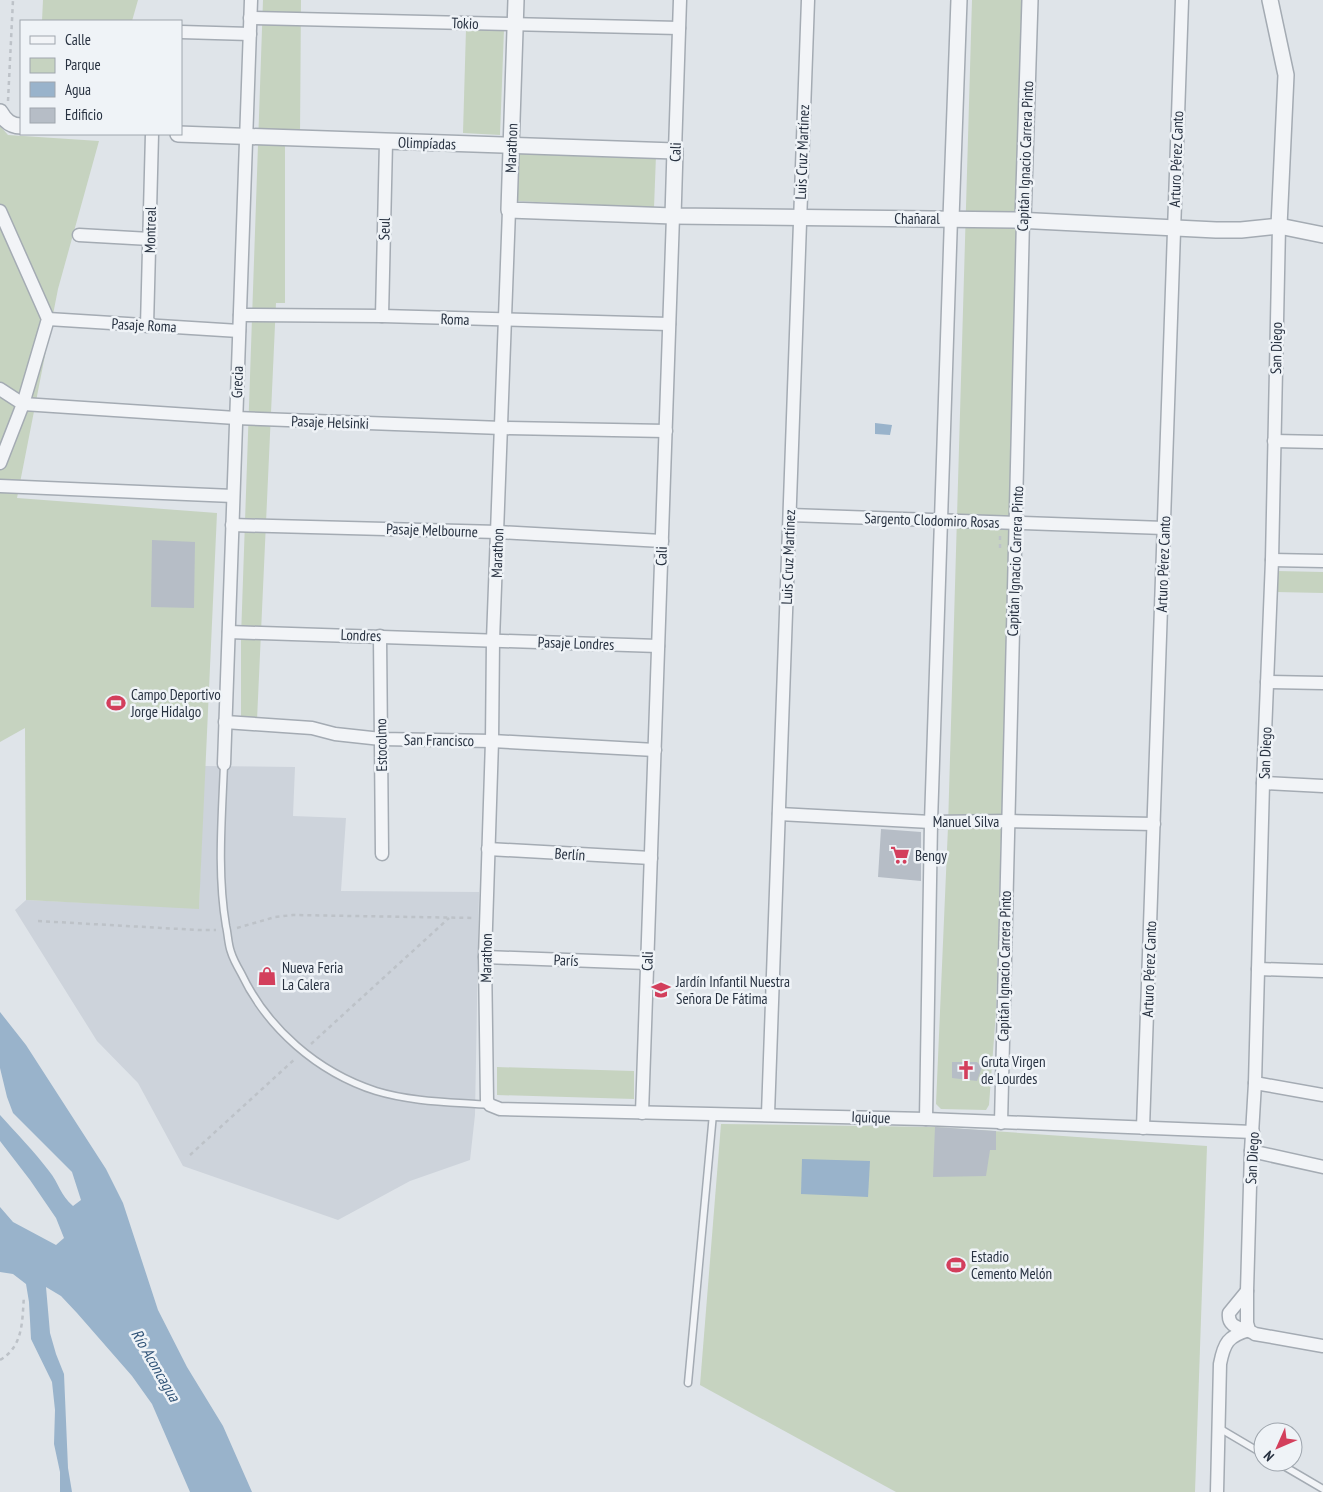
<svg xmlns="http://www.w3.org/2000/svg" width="1323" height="1492" viewBox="0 0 1323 1492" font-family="'PT Sans Narrow',sans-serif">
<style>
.built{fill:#cdd3db}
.green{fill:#c6d3c0}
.water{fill:#99b3cb}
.building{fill:#b6bdc6}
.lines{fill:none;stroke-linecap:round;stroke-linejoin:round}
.service-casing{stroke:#a4abb3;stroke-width:9}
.minor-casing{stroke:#a4abb3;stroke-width:15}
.tertiary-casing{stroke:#a4abb3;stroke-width:18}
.path{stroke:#bdc2c8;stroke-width:2.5;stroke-dasharray:4 4;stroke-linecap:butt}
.service{stroke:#f2f4f7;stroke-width:6}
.minor{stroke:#f2f4f7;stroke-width:12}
.tertiary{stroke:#f2f4f7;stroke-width:15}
.labels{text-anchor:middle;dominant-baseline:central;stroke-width:5;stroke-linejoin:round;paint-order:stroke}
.street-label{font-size:15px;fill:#283241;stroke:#eff3f7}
.poi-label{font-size:15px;fill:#283241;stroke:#eff3f7;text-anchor:start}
.water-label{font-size:16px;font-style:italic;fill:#305377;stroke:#eff3f7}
</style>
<rect width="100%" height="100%" fill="#dfe4e9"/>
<polygon class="built" points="204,766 295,767 293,816 346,818 341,891 479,892 475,1115 470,1160 410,1181 338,1220 183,1166 138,1083 97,1041 15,910 26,900 199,908"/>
<g class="green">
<polygon points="43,0 138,0 132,21 42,21"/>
<polygon points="263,0 301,0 300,135 285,133 285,303 276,303 257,720 241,718 241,637"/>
<polygon points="972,0 1025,0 996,1012 989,1105 986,1110 941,1109 936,1104 948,827"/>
<polygon points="466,29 504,29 500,135 463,133"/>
<polygon points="0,126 8,135 99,141 58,289 17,498 217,513 199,909 26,900 25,728 0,742"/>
<polygon points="519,153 656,155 654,208 517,201"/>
<polygon points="1277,571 1323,572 1323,593 1276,592"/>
<polygon points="497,1067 634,1071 634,1099 497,1095"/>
<polygon points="721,1124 935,1127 1207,1146 1195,1492 896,1492 700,1385"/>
</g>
<g class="water">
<polygon points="875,423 892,425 890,435 875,434"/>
<path d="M 0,1012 L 26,1045 L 106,1169 L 123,1203 L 158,1310 L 187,1367 L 223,1426 L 252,1492 L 190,1492 L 152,1404 L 132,1376 L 77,1313 L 61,1296 L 46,1287 L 50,1333 L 56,1354 L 64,1374 L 68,1468 L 72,1492 L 60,1492 L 60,1472 L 54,1444 L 55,1410 L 52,1382 L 31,1339 L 29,1302 L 26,1284 L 13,1274 L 0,1272 L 0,1207 L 13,1222 L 56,1245 L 64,1238 L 56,1218 L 30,1180 L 0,1141 L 0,1115 C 17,1134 34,1151 49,1171 C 59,1183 60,1195 73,1206 L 81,1200 L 72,1172 L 13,1113 L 7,1097 L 0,1068 Z"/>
<polygon points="802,1159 870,1161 868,1197 801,1194"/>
</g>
<g class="building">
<polygon points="152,540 195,542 194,608 151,607"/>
<polygon points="881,829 921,832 921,881 878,877"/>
<polygon points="952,1062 977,1062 982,1067 977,1081 952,1078"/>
<polygon points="935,1127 996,1131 996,1150 990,1150 986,1176 933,1177"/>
</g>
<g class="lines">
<g class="service-casing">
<g id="service">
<path d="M 224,764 C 222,817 217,873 226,926 C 228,934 228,944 231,952 C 233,959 237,966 241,973 C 267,1028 317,1072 376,1091 C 412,1102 452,1102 489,1105"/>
<polyline points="688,1383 713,1114"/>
<polyline points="1219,1428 1263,1454"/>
<polyline points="1277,1462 1323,1489"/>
</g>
</g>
<g class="minor-casing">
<g id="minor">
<polyline points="250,18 679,28"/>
<polyline points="181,32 250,34"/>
<polyline points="675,151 680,0"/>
<polyline points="509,210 493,640 492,741 485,957 487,1101 490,1105 500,1109 926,1119 1253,1132"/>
<polyline points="0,211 48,319 23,404 0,463"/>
<polyline points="79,235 150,239"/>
<polyline points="240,315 382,316 669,324"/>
<polyline points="382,316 386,142"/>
<polyline points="48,319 239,331"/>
<polyline points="147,326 152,134"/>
<polyline points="0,389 23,404 236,418 502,428 666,431"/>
<polyline points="1274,441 1323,442"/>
<polyline points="0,486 233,496"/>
<polyline points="790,515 1164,528"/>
<polyline points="232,525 498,532 662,541"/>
<polyline points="1272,560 1323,561"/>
<polyline points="229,632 658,646"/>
<polyline points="380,636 382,854"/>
<polyline points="1267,682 1323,683"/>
<polyline points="225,722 312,728 335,734 381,739 492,741 655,750"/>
<polyline points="224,764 251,0"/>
<polyline points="1263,783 1323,786"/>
<polyline points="779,814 931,822 1008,821 1154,824"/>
<polyline points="488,849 651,858"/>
<polyline points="485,957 647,963"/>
<polyline points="1258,969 1323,971"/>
<polyline points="1255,1083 1323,1095"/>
<polyline points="642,1113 673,216"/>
<polyline points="768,1114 808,0"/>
<polyline points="926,1119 931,822 951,218"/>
<polyline points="1001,1123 1023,220"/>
<polyline points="1143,1128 1182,0"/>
<polyline points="1251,1151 1323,1167"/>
<path d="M 1247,1291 L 1229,1313 C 1227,1330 1245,1327 1255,1334 L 1323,1346"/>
<path d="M 1217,1492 L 1220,1364 C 1224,1343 1228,1336 1249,1330 L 1247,1323 L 1247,1291 L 1251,1151 L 1255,1083 L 1263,783 L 1272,560 L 1279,226"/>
</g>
</g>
<g class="tertiary-casing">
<g id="tertiary">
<polyline points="516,0 509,210 673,216 1015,220 1216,230 1241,230 1279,226 1323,235"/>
<polyline points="1270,0 1286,75 1279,226"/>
<path d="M 0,112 C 5,121 11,126 21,126"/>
<polyline points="178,134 675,151 673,216"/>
<polyline points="951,218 959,0"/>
<polyline points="1023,220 1030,0"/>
</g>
</g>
<g class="path">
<polyline points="8,101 13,0"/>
<polyline points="1000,536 1000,548"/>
<polyline points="38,921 198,930 216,930"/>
<polyline points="237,928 275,917 293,915 475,918"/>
<polyline points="311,1044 449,918"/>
<polyline points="190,1155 296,1058"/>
<path d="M 0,1360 C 24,1346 22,1320 24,1296"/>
</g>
<use href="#service" class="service"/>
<use href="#minor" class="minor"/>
<use href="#tertiary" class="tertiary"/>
</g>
<defs>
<g id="stadium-bare" transform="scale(1.5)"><path d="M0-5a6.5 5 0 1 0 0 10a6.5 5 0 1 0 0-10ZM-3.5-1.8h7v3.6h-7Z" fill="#d33f5c" stroke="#eff3f7" stroke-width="2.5" paint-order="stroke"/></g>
<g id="supermarket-bare" transform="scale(1.5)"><path d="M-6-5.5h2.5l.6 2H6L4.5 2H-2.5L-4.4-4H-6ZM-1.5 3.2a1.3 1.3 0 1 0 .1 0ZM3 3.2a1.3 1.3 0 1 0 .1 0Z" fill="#d33f5c" stroke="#eff3f7" stroke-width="2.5" paint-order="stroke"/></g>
<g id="shop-bare" transform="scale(1.5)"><path d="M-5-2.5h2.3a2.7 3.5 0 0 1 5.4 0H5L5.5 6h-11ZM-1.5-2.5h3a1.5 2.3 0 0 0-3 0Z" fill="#d33f5c" stroke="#eff3f7" stroke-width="2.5" paint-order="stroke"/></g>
<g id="school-bare" transform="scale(1.5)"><path d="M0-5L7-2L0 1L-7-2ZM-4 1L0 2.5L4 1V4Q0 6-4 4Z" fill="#d33f5c" stroke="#eff3f7" stroke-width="2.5" paint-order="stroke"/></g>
<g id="church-bare" transform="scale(1.5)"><path d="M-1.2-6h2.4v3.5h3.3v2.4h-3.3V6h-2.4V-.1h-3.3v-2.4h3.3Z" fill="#d33f5c" stroke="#eff3f7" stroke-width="2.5" paint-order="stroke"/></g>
</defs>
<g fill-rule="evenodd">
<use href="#stadium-bare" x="116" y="703"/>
<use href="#supermarket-bare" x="900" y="855"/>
<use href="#shop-bare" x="267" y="976"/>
<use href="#school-bare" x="661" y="990"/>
<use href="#church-bare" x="966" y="1070"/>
<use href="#stadium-bare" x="956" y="1265"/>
</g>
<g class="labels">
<g class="street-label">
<text transform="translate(465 23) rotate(2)">Tokio</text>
<text transform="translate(427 143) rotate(2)">Olimpíadas</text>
<text transform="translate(511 148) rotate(-88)">Marathon</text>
<text transform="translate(675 152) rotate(-88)">Cali</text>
<text transform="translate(802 152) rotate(-88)">Luis Cruz Martínez</text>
<text transform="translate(1025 156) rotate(-88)">Capitán Ignacio Carrera Pinto</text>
<text transform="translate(1176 159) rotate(-88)">Arturo Pérez Canto</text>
<text x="917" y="218">Chañaral</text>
<text transform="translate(384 229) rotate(-89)">Seul</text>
<text transform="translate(150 230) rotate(-89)">Montreal</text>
<text transform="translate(455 319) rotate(2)">Roma</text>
<text transform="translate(144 325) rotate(3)">Pasaje Roma</text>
<text transform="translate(1276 348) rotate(-89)">San Diego</text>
<text transform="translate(237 382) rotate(-88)">Grecia</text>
<text transform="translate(330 422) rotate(2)">Pasaje Helsinki</text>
<text transform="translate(932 520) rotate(2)">Sargento Clodomiro Rosas</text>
<text transform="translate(432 530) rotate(2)">Pasaje Melbourne</text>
<text transform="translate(497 553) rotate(-88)">Marathon</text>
<text transform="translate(661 556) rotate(-88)">Cali</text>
<text transform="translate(788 557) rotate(-88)">Luis Cruz Martínez</text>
<text transform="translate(1015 561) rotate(-88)">Capitán Ignacio Carrera Pinto</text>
<text transform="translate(1163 564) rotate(-88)">Arturo Pérez Canto</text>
<text transform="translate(361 635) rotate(2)">Londres</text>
<text transform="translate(576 643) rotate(2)">Pasaje Londres</text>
<text transform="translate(439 740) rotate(1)">San Francisco</text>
<text transform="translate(381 745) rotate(-91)">Estocolmo</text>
<text transform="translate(1265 753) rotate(-88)">San Diego</text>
<text x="966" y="821">Manuel Silva</text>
<text transform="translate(570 854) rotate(4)">Berlín</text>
<text transform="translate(486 958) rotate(-89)">Marathon</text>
<text transform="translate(566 960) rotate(2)">París</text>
<text transform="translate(647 961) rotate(-88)">Cali</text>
<text transform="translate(1004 966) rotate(-89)">Capitán Ignacio Carrera Pinto</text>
<text transform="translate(1149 969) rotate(-88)">Arturo Pérez Canto</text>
<text transform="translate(871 1117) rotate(2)">Iquique</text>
<text transform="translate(1252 1158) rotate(-87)">San Diego</text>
</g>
<g class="poi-label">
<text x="131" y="694">Campo Deportivo<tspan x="131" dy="17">Jorge Hidalgo</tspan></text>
<text x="915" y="855">Bengy</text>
<text x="282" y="967">Nueva Feria<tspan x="282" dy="17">La Calera</tspan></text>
<text x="676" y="981">Jardín Infantil Nuestra<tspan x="676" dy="17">Señora De Fátima</tspan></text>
<text x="981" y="1061">Gruta Virgen<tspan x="981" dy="17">de Lourdes</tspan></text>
<text x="971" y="1256">Estadio<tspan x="971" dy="17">Cemento Melón</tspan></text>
</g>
<g class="water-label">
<text transform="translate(156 1365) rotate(60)">Río Aconcagua</text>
</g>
</g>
<rect x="20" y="20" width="162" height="115" fill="#eff3f7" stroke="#9fa6ae"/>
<rect x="30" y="36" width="25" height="8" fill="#f2f4f7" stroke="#9fa6ae"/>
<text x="65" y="45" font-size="15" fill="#283241">Calle</text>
<rect x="30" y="58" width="25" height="15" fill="#c6d3c0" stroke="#9fa6ae"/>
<text x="65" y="70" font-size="15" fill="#283241">Parque</text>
<rect x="30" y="82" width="25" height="15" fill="#99b3cb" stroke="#9fa6ae"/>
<text x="65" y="95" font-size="15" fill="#283241">Agua</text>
<rect x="30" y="108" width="25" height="15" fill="#b6bdc6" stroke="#9fa6ae"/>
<text x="65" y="120" font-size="15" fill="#283241">Edificio</text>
<g transform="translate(1278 1447) rotate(225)"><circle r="24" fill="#eff3f7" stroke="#9fa6ae"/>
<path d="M0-4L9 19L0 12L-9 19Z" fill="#d33f5c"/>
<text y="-8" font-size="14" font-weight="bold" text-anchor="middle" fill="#283241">N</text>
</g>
</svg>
